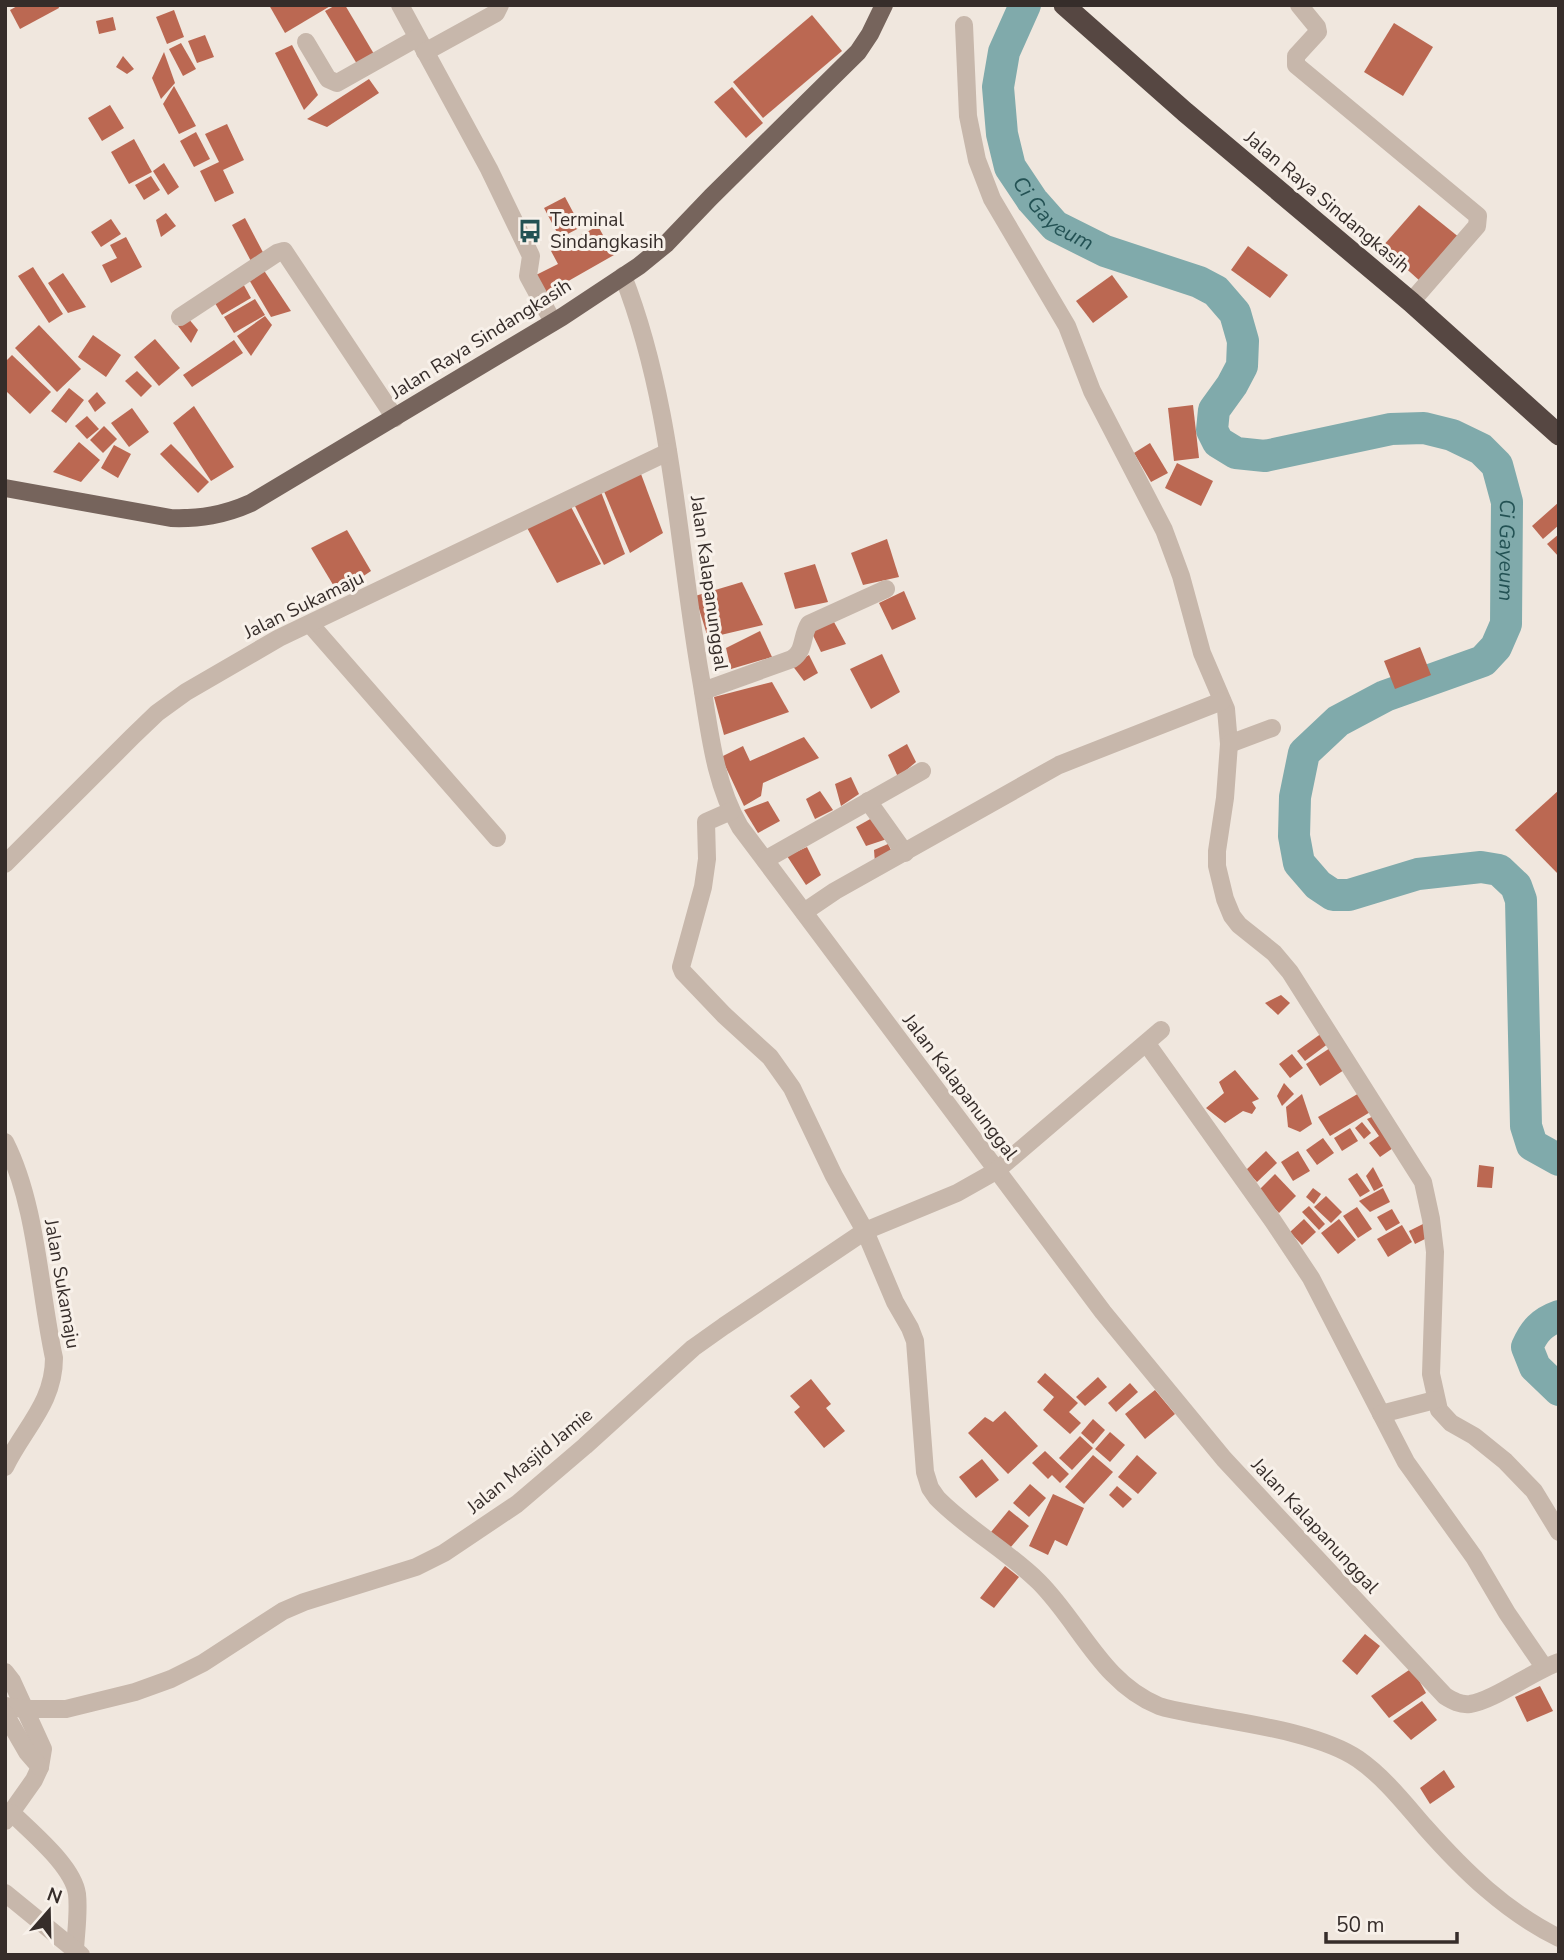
<svg xmlns="http://www.w3.org/2000/svg" width="1564" height="1960" viewBox="0 0 1564 1960" font-family="'Nunito Sans',sans-serif">
<style>
.lines{fill:none;stroke-linecap:round;stroke-linejoin:round}
.river{stroke:#80aaab;stroke-width:32}
.building{fill:#bb6852}
.minor{stroke:#c7b7ab;stroke-width:18}
.major{stroke:#76645c;stroke-width:18}
.highway{stroke:#564742;stroke-width:21}
.labels{text-anchor:middle;dominant-baseline:central;stroke-width:6;stroke-linejoin:round;paint-order:stroke}
.street-label{font-size:19px;fill:#362d2a;stroke:#f8f1ea}
.poi-label{font-size:19px;fill:#362d2a;stroke:#f8f1ea;text-anchor:start}
.water-label{font-size:21px;font-style:italic;fill:#235254;stroke:#f8f1ea}
</style>
<rect width="100%" height="100%" fill="#f0e7de"/>
<g class="lines">
<g class="river">
<path id="s1" d="M 1025,5 L 1004,52 L 998,87 L 1002,134 L 1010,167 L 1032,200 L 1055,226 L 1105,251 L 1199,282 L 1216,291 L 1235,313 L 1243,341 L 1242,366 L 1232,385 L 1214,410 L 1212,430 L 1218,442 L 1236,453 L 1265,456 L 1391,429 L 1424,428 L 1452,435 L 1481,449 L 1497,465 L 1507,502 L 1506,624 L 1496,647 L 1483,661 L 1385,696 L 1338,721 L 1304,753 L 1295,797 L 1294,836 L 1299,863 L 1318,885 L 1333,895 L 1349,895 L 1418,874 L 1481,867 L 1499,870 L 1516,886 L 1521,900 L 1526,1126 L 1532,1145 L 1559,1160"/>
<path d="M 1559,1316 C 1542,1322 1534,1331 1527,1347 L 1535,1367 L 1559,1390"/>
</g>
</g>
<g class="building">
<polygon points="19,5 58,5 59,8 20,29 10,10"/>
<polygon points="269,5 332,5 285,33"/>
<polygon points="336,5 345,5 374,54 357,64 325,11"/>
<polygon points="174,10 184,37 167,44 156,17"/>
<polygon points="812,15 842,51 763,118 733,82"/>
<polygon points="113,17 116,30 99,34 96,21"/>
<polygon points="1394,23 1433,47 1403,96 1364,72"/>
<polygon points="205,35 214,57 197,63 188,41"/>
<polygon points="181,43 196,69 183,76 169,49"/>
<polygon points="292,45 318,95 304,110 275,53"/>
<polygon points="164,52 175,83 161,99 152,78"/>
<polygon points="123,56 134,69 127,74 116,67"/>
<polygon points="369,79 379,93 327,127 307,119"/>
<polygon points="174,86 196,126 179,134 163,104"/>
<polygon points="732,87 763,123 746,138 714,102"/>
<polygon points="110,105 124,128 102,141 88,118"/>
<polygon points="227,124 244,160 223,170 234,193 215,202 200,171 219,162 205,134"/>
<polygon points="196,132 210,159 194,167 180,141"/>
<polygon points="134,139 152,172 129,184 111,152"/>
<polygon points="164,163 179,187 168,195 153,171"/>
<polygon points="151,176 160,190 144,200 135,185"/>
<polygon points="565,197 581,227 560,238 544,208"/>
<polygon points="1419,205 1460,238 1420,281 1382,247"/>
<polygon points="166,213 176,226 161,237 156,220"/>
<polygon points="245,218 266,258 253,265 232,225"/>
<polygon points="111,219 121,234 101,247 91,232"/>
<polygon points="598,226 614,255 542,296 532,277 558,264 551,251"/>
<polygon points="126,237 142,267 111,283 102,265 117,258 110,245"/>
<polygon points="1248,246 1288,275 1270,298 1231,270"/>
<polygon points="33,267 63,314 49,323 18,276"/>
<polygon points="263,269 291,311 271,317 248,278"/>
<polygon points="63,273 86,307 68,313 48,283"/>
<polygon points="1112,275 1128,297 1093,323 1076,301"/>
<polygon points="241,280 251,298 222,315 212,298"/>
<polygon points="255,299 265,315 234,333 224,317"/>
<polygon points="265,316 272,325 251,356 237,336"/>
<polygon points="188,318 198,330 191,343 178,326"/>
<polygon points="39,325 81,369 57,392 15,348"/>
<polygon points="93,335 121,355 106,377 78,357"/>
<polygon points="155,339 180,368 159,386 134,357"/>
<polygon points="234,340 243,353 192,387 183,375"/>
<polygon points="12,355 51,392 30,414 5,390 5,362"/>
<polygon points="137,371 152,386 141,397 125,381"/>
<polygon points="69,388 84,400 66,423 51,411"/>
<polygon points="97,392 106,403 95,412 88,401"/>
<polygon points="1193,405 1199,458 1174,461 1168,408"/>
<polygon points="194,406 234,467 211,481 173,423"/>
<polygon points="132,408 149,432 129,447 111,423"/>
<polygon points="87,416 99,429 87,439 75,426"/>
<polygon points="104,426 117,439 103,453 90,440"/>
<polygon points="79,442 100,460 81,482 53,472"/>
<polygon points="1150,443 1168,473 1151,482 1134,453"/>
<polygon points="171,444 209,482 198,493 160,454"/>
<polygon points="114,445 131,454 118,478 101,468"/>
<polygon points="1177,463 1213,481 1201,506 1165,488"/>
<polygon points="641,474 663,533 630,553 603,489"/>
<polygon points="601,492 625,554 604,565 574,504"/>
<polygon points="1559,502 1559,525 1543,539 1532,526"/>
<polygon points="570,505 601,564 557,583 525,524"/>
<polygon points="347,530 371,571 338,593 311,548"/>
<polygon points="1559,534 1559,557 1547,544"/>
<polygon points="887,539 899,577 863,585 851,553"/>
<polygon points="815,564 828,602 795,609 784,573"/>
<polygon points="742,582 763,625 708,638 695,596"/>
<polygon points="904,591 916,619 892,630 879,603"/>
<polygon points="834,622 846,644 821,652 810,629"/>
<polygon points="760,631 772,657 731,669 726,648"/>
<polygon points="1420,647 1431,675 1395,689 1384,661"/>
<polygon points="882,654 900,692 871,709 850,669"/>
<polygon points="809,655 818,673 804,681 792,665"/>
<polygon points="772,682 789,712 724,735 714,697"/>
<polygon points="804,737 819,758 763,783 761,796 744,806 721,757 743,746 750,761"/>
<polygon points="907,744 916,762 898,777 888,755"/>
<polygon points="851,777 859,794 841,806 835,784"/>
<polygon points="1559,790 1559,875 1515,830"/>
<polygon points="820,791 833,810 815,819 806,799"/>
<polygon points="768,801 780,821 758,833 744,810"/>
<polygon points="872,818 887,839 866,846 856,827"/>
<polygon points="888,844 894,856 875,863 874,850"/>
<polygon points="807,847 821,875 806,885 787,856"/>
<polygon points="1281,995 1290,1003 1278,1015 1265,1003"/>
<polygon points="1322,1033 1329,1043 1305,1061 1297,1051"/>
<polygon points="1330,1048 1344,1070 1320,1086 1306,1064"/>
<polygon points="1292,1054 1303,1068 1290,1078 1279,1064"/>
<polygon points="1235,1070 1259,1099 1252,1102 1256,1108 1252,1114 1243,1111 1225,1123 1206,1108 1224,1093 1219,1082"/>
<polygon points="1284,1083 1294,1094 1282,1106 1277,1096"/>
<polygon points="1361,1092 1372,1111 1330,1136 1318,1117"/>
<polygon points="1302,1094 1312,1124 1300,1132 1288,1127 1286,1107"/>
<polygon points="1374,1116 1396,1146 1380,1157 1369,1143 1379,1136 1367,1119"/>
<polygon points="1362,1122 1371,1133 1364,1139 1355,1128"/>
<polygon points="1350,1128 1358,1141 1342,1151 1334,1138"/>
<polygon points="1323,1138 1334,1153 1317,1165 1306,1150"/>
<polygon points="1266,1151 1277,1163 1257,1182 1246,1170"/>
<polygon points="1298,1151 1310,1171 1293,1181 1281,1162"/>
<polygon points="1479,1165 1494,1167 1492,1188 1477,1187"/>
<polygon points="1373,1167 1383,1186 1374,1191 1366,1176"/>
<polygon points="1357,1173 1370,1191 1360,1197 1348,1179"/>
<polygon points="1275,1174 1296,1196 1279,1213 1258,1191"/>
<polygon points="1313,1188 1321,1194 1314,1204 1306,1197"/>
<polygon points="1383,1188 1390,1202 1370,1212 1359,1201"/>
<polygon points="1326,1196 1342,1212 1331,1223 1314,1207"/>
<polygon points="1309,1206 1325,1224 1319,1230 1302,1212"/>
<polygon points="1357,1207 1372,1229 1358,1238 1343,1216"/>
<polygon points="1392,1209 1400,1223 1386,1231 1377,1217"/>
<polygon points="1304,1219 1316,1232 1302,1245 1290,1232"/>
<polygon points="1339,1219 1356,1240 1338,1254 1321,1233"/>
<polygon points="1423,1224 1429,1237 1415,1244 1409,1231"/>
<polygon points="1402,1225 1412,1242 1388,1257 1377,1239"/>
<polygon points="1045,1373 1078,1403 1069,1412 1081,1423 1070,1434 1043,1410 1054,1397 1037,1382"/>
<polygon points="1098,1377 1107,1387 1085,1406 1076,1397"/>
<polygon points="811,1379 831,1404 826,1408 845,1431 824,1448 794,1412 800,1407 790,1396"/>
<polygon points="1130,1383 1138,1392 1116,1412 1108,1403"/>
<polygon points="1155,1390 1175,1414 1145,1439 1125,1414"/>
<polygon points="1005,1411 1038,1446 1008,1474 968,1433 985,1417 993,1422"/>
<polygon points="1093,1419 1105,1430 1093,1444 1081,1433"/>
<polygon points="1110,1432 1125,1445 1110,1462 1095,1449"/>
<polygon points="1080,1436 1093,1448 1072,1470 1059,1458"/>
<polygon points="1045,1451 1069,1474 1060,1483 1052,1475 1048,1479 1032,1463"/>
<polygon points="1093,1455 1113,1472 1084,1504 1065,1487"/>
<polygon points="1137,1455 1157,1473 1138,1494 1118,1477"/>
<polygon points="982,1459 999,1480 976,1498 959,1477"/>
<polygon points="1030,1484 1046,1498 1029,1517 1013,1503"/>
<polygon points="1117,1486 1132,1499 1123,1508 1109,1495"/>
<polygon points="1053,1494 1084,1508 1067,1546 1055,1540 1048,1555 1029,1546"/>
<polygon points="1009,1510 1029,1526 1010,1548 991,1532"/>
<polygon points="1005,1566 1019,1577 994,1608 980,1598"/>
<polygon points="1365,1634 1380,1646 1357,1675 1342,1661"/>
<polygon points="1412,1668 1426,1693 1389,1718 1371,1696"/>
<polygon points="1540,1686 1553,1711 1527,1722 1515,1697"/>
<polygon points="1422,1701 1437,1720 1411,1740 1393,1721"/>
<polygon points="1444,1770 1455,1787 1430,1804 1420,1788"/>
</g>
<g class="lines">
<g class="minor">
<polyline points="400,5 489,169 531,256 528,276 553,322"/>
<polyline points="1299,5 1317,27 1318,32 1296,56 1296,65 1478,216 1477,226 1411,302"/>
<polyline points="964,25 968,116 977,160 992,199 1067,326 1092,391 1164,530 1181,576 1202,653 1226,709 1229,744 1225,798 1217,851 1217,866 1225,899 1232,916 1239,925 1274,953 1290,972 1423,1182 1431,1219 1435,1252 1431,1374 1439,1410 1451,1423 1474,1436 1505,1461 1534,1491 1559,1532"/>
<polyline points="306,42 328,79 337,83 417,38"/>
<polyline points="425,52 496,13 500,5"/>
<path d="M 623,276 C 672,401 677,537 699,668 C 709,722 712,779 740,827 L 1103,1312 L 1224,1459 L 1445,1696 C 1453,1701 1460,1705 1470,1704 C 1493,1701 1533,1671 1559,1662"/>
<polyline points="180,317 277,253 284,251 395,418"/>
<polyline points="310,624 497,838"/>
<path d="M 703,691 L 792,659 C 805,651 801,637 809,624 L 886,589"/>
<polyline points="1229,744 1272,728"/>
<polyline points="868,801 905,853"/>
<path d="M 731,811 L 706,822 L 707,859 L 703,887 L 681,967 L 683,972 L 724,1015 L 770,1057 L 792,1088 L 834,1176 L 865,1231 L 895,1302 L 910,1328 L 915,1341 L 925,1472 L 930,1488 L 937,1498 C 967,1529 1008,1551 1039,1582 C 1080,1623 1102,1683 1159,1706 C 1174,1711 1191,1713 1206,1716 C 1250,1724 1321,1734 1358,1759 C 1384,1777 1405,1804 1425,1827 C 1464,1871 1506,1912 1559,1938"/>
<polyline points="765,860 922,771"/>
<polyline points="5,864 132,737 157,713 186,692 279,638 668,452"/>
<polyline points="804,912 835,891 1059,765 1222,701"/>
<polyline points="1147,1044 1273,1221 1311,1278 1406,1462 1474,1557 1507,1613 1544,1667"/>
<path d="M 5,1142 C 37,1205 39,1289 54,1358 C 54,1403 24,1428 5,1467"/>
<polyline points="1381,1414 1435,1400"/>
<polyline points="5,1672 12,1681 43,1749 40,1767 34,1780 5,1821"/>
<polyline points="5,1706 23,1709 66,1709 135,1692 171,1679 203,1663 283,1611 304,1602 416,1567 444,1553 517,1504 585,1446 693,1348 724,1326 865,1231 957,1193 996,1171 1161,1030"/>
<polyline points="5,1714 27,1752 40,1767"/>
<path d="M 12,1813 C 32,1833 73,1866 77,1894 C 79,1912 76,1932 75,1949"/>
<polyline points="5,1893 81,1955"/>
</g>
<path class="major" d="M 5,488 L 171,518 C 200,519 224,515 251,503 L 562,317 L 639,266 L 666,244 L 711,197 L 858,52 L 870,34 L 884,5"/>
<polyline class="highway" points="1064,5 1185,112 1411,302 1559,435"/>
</g>
<defs>
<g id="bus-bare" transform="scale(1.89)"><path d="M-5-6H5V4H4V6H2V4H-2V6H-4V4H-5ZM-3.5-4V0h7V-4ZM-3.5 1.2v1.5H-2V1.2ZM2 1.2v1.5H3.5V1.2Z" fill="#235254" stroke="#f8f1ea" stroke-width="2.5" paint-order="stroke"/></g>
</defs>
<g fill-rule="evenodd">
<use href="#bus-bare" x="530" y="231"/>
</g>
<g class="labels">
<g class="street-label">
<text transform="translate(1327 202) rotate(40)">Jalan Raya Sindangkasih</text>
<text transform="translate(481 339) rotate(-32)">Jalan Raya Sindangkasih</text>
<text transform="translate(709 583) rotate(82)">Jalan Kalapanunggal</text>
<text transform="translate(304 605) rotate(-26)">Jalan Sukamaju</text>
<text transform="translate(960 1087) rotate(53)">Jalan Kalapanunggal</text>
<text transform="translate(62 1284) rotate(80)">Jalan Sukamaju</text>
<text transform="translate(530 1461) rotate(-39)">Jalan Masjid Jamie</text>
<text transform="translate(1315 1526) rotate(47)">Jalan Kalapanunggal</text>
</g>
<g class="poi-label">
<text x="550" y="220">Terminal<tspan x="550" dy="22">Sindangkasih</tspan></text>
</g>
<g class="water-label">
<text stroke="none"><textPath href="#s1" startOffset="233">Ci Gayeum</textPath></text>
<text stroke="none"><textPath href="#s1" startOffset="968">Ci Gayeum</textPath></text>
</g>
</g>
<rect width="1564" height="1960" fill="none" stroke="#362d2a" stroke-width="14"/>
<g transform="translate(49 1911) rotate(20)" stroke="#f8f1ea" stroke-width="5" paint-order="stroke">
<path d="M0-5L12 26L0 18L-12 26Z" fill="#362d2a"/>
<text y="-10" font-size="19" font-weight="bold" text-anchor="middle" fill="#362d2a">N</text>
</g>
<path d="M1326 1932v10h131v-10" fill="none" stroke="#362d2a" stroke-width="3.5"/>
<text x="1336" y="1932" font-size="21" fill="#362d2a" stroke="#f8f1ea" stroke-width="5" paint-order="stroke">50 m</text>
</svg>
